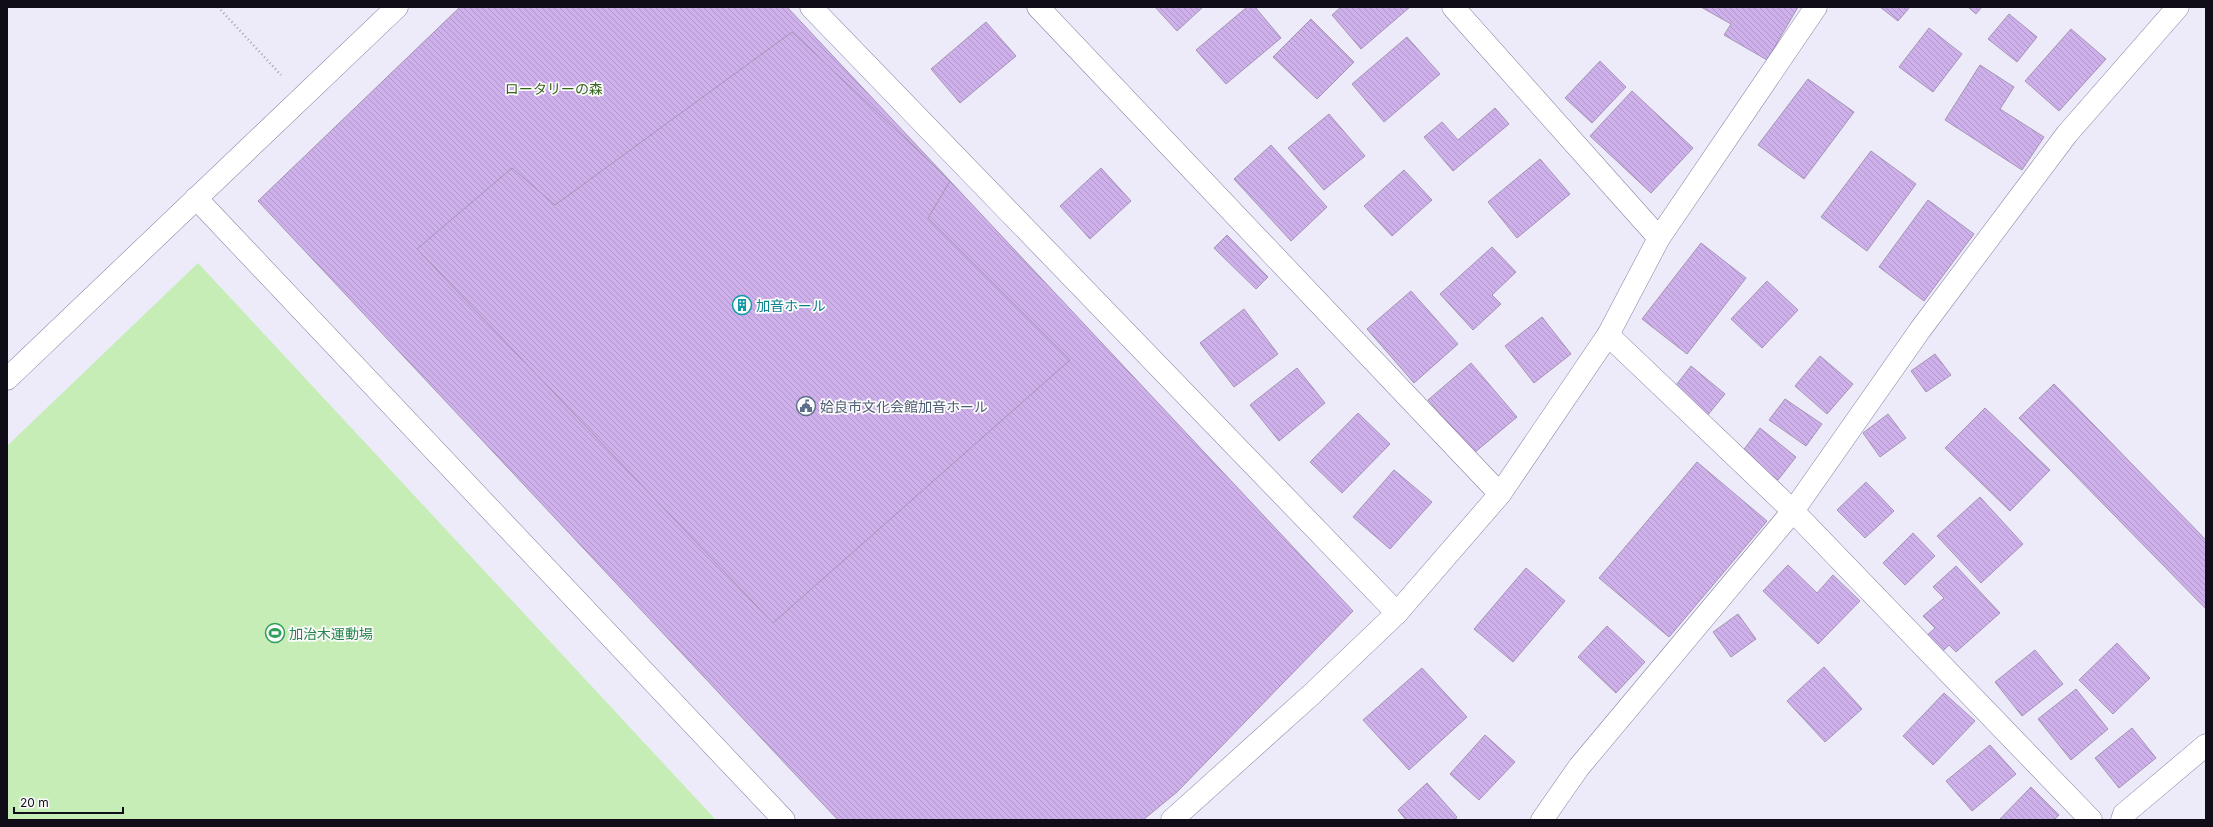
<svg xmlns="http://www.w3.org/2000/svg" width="2213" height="827" viewBox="0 0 2213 827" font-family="Inter,'Noto Sans JP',sans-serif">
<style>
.park{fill:#c6edb6}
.building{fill:url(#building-back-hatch);stroke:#a595b5}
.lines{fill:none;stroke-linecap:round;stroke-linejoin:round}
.minor-casing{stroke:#8680a1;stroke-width:23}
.path{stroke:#a3a1af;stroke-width:2.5;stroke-dasharray:1 3;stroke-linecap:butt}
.minor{stroke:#fff;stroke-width:22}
.labels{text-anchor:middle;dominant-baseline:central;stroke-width:3.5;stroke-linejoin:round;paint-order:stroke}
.park-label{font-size:14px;fill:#35641c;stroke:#fbfbfb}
.culture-label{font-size:14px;fill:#0d838f;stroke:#fbfbfb;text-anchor:start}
.service-label{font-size:14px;fill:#4e5e75;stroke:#fbfbfb;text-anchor:start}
.leisure-label{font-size:14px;fill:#27864d;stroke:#fbfbfb;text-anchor:start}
</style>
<defs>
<pattern id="building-back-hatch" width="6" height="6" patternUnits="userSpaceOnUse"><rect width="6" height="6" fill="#ceb0ea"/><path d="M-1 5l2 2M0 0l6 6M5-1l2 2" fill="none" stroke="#b096c8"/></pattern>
</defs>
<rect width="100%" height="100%" fill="#edebfa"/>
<polygon class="park" points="198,263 716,820 7,820 7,446"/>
<g class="building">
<polygon points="460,7 787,7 1353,611 1177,792 1143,820 838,820 258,201"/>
<polygon points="1155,7 1203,7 1177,31"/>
<polygon points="1247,7 1255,7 1281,38 1226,84 1196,50"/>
<polygon points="1341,7 1410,7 1361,49 1332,15"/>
<polygon points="1701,7 1798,7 1767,60 1724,35 1731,24"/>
<polygon points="1880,7 1910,7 1898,21"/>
<polygon points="1968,7 1982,7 1976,14"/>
<polygon points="2009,14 2037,37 2017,62 1988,39"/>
<polygon points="1311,19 1354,62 1317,99 1273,57"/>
<polygon points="986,22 1016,56 960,103 931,69"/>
<polygon points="1929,28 1962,54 1933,92 1899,67"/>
<polygon points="2071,29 2106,59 2059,111 2025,81"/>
<polygon points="792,32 950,181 928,218 1070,360 773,623 417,249 512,168 555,205"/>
<polygon points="1407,37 1440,74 1384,122 1352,84"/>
<polygon points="1600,61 1626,87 1592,123 1565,98"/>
<polygon points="1980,65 2014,87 2000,109 2044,137 2022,170 1945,120"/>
<polygon points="1808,79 1854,112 1804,179 1758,145"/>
<polygon points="1632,91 1693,148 1651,193 1590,136"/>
<polygon points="1495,108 1509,124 1453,171 1424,137 1442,122 1458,140"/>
<polygon points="1329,114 1365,156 1324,190 1288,148"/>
<polygon points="1271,145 1327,207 1291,241 1234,179"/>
<polygon points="1871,151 1916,184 1867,251 1821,217"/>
<polygon points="1540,159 1570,194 1517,238 1488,202"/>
<polygon points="1101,168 1131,201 1090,239 1060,206"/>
<polygon points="1404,170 1432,200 1392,236 1364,206"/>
<polygon points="1928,200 1974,234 1924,301 1879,267"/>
<polygon points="1227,235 1268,277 1256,289 1214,248"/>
<polygon points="1701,243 1746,278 1687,354 1642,319"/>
<polygon points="1492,247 1516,272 1492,295 1501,304 1473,330 1440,294"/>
<polygon points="1767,281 1798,310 1762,348 1731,319"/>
<polygon points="1411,291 1458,344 1414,383 1367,329"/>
<polygon points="1244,309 1278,354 1234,387 1200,343"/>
<polygon points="1542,317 1571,354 1534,383 1505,346"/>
<polygon points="1935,354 1951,375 1926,392 1911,371"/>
<polygon points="1820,356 1853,384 1827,414 1795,386"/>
<polygon points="1471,363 1517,417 1474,453 1428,400"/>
<polygon points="1691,366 1725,394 1707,416 1673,389"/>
<polygon points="1297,368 1325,403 1279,441 1250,405"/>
<polygon points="2054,384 2206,540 2206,609 2019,418"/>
<polygon points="1785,399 1822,424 1806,446 1769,420"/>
<polygon points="1985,408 2050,470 2010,511 1945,448"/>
<polygon points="1358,413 1390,444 1342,493 1310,462"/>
<polygon points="1888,414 1906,438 1880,457 1863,433"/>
<polygon points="1760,428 1796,457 1778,480 1742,452"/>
<polygon points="1697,462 1767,521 1669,637 1599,578"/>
<polygon points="1394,470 1432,502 1390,549 1353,517"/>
<polygon points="1866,482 1894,511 1865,538 1837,510"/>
<polygon points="1980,497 2023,544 1981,583 1937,536"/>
<polygon points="1913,533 1935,556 1905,585 1883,563"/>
<polygon points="1788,565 1817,593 1833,575 1860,601 1818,644 1763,591"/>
<polygon points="1956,566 2000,613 1956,652 1949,645 1939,655 1924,638 1935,628 1923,616 1944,598 1933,587"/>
<polygon points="1526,568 1565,601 1513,662 1474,629"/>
<polygon points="1738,614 1756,639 1731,657 1713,632"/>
<polygon points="1607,626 1645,662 1616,693 1578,657"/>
<polygon points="2117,643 2150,678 2113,714 2079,680"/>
<polygon points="2035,650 2063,684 2022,716 1995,682"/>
<polygon points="1824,667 1862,709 1825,742 1787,701"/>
<polygon points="1422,668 1467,717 1409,770 1363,720"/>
<polygon points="2076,689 2108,729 2071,760 2038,719"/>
<polygon points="1944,693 1975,721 1933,765 1903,736"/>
<polygon points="2132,728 2156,758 2119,788 2095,758"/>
<polygon points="1485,735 1515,762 1479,800 1450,774"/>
<polygon points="1990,745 2016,774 1972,811 1946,781"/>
<polygon points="1427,783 1457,817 1455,820 1406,820 1398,810"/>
<polygon points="2031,787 2059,815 2054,820 1999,820"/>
</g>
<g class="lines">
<g class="minor-casing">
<g id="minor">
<polyline points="811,7 1397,613"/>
<polyline points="1038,7 1500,494"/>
<polyline points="1453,7 1659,238"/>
<polyline points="196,198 784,820"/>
<polyline points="1608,335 1793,511 2091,820"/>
<polyline points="7,379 397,7"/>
<polyline points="1172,820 1312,694 1397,613 1500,494 1608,335 1659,238 1816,7"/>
<polyline points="1542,820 1579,767 1793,511 1920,330 2067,134 2178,7"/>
<polyline points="2122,820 2124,814 2206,745"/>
</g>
</g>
<polyline class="path" points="218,7 281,75"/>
<use href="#minor" class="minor"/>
</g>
<defs>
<g id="building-ring" transform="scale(1)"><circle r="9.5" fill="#fbfbfb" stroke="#0f9aa8" stroke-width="1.5"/><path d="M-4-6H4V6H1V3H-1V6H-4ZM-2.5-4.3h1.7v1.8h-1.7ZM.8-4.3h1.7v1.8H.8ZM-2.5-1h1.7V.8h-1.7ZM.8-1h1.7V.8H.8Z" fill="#0f9aa8"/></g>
<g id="civic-ring" transform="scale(1)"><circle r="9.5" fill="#fbfbfb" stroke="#5c6f8a" stroke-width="1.5"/><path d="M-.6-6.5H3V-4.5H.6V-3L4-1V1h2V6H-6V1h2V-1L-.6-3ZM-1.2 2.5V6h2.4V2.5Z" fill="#5c6f8a"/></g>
<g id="stadium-ring" transform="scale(1)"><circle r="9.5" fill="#fbfbfb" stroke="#2e9e5b" stroke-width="1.5"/><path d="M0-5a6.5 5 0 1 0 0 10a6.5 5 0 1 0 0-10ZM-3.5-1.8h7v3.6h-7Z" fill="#2e9e5b"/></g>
</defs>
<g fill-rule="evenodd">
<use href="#building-ring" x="742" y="305"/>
<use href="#civic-ring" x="806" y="406"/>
<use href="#stadium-ring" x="275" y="633"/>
</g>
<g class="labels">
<g class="park-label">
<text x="554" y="88">ロータリーの森</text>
</g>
<g class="culture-label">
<text x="756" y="305">加音ホール</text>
</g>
<g class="service-label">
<text x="820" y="406">姶良市文化会館加音ホール</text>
</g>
<g class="leisure-label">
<text x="289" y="633">加治木運動場</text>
</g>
</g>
<rect width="2213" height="827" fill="none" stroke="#100d19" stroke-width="16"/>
<path d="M14 807v6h109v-6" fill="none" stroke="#100d19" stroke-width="2"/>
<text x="20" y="807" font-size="12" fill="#100d19" stroke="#fbfbfb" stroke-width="3" paint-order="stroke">20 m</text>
</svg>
